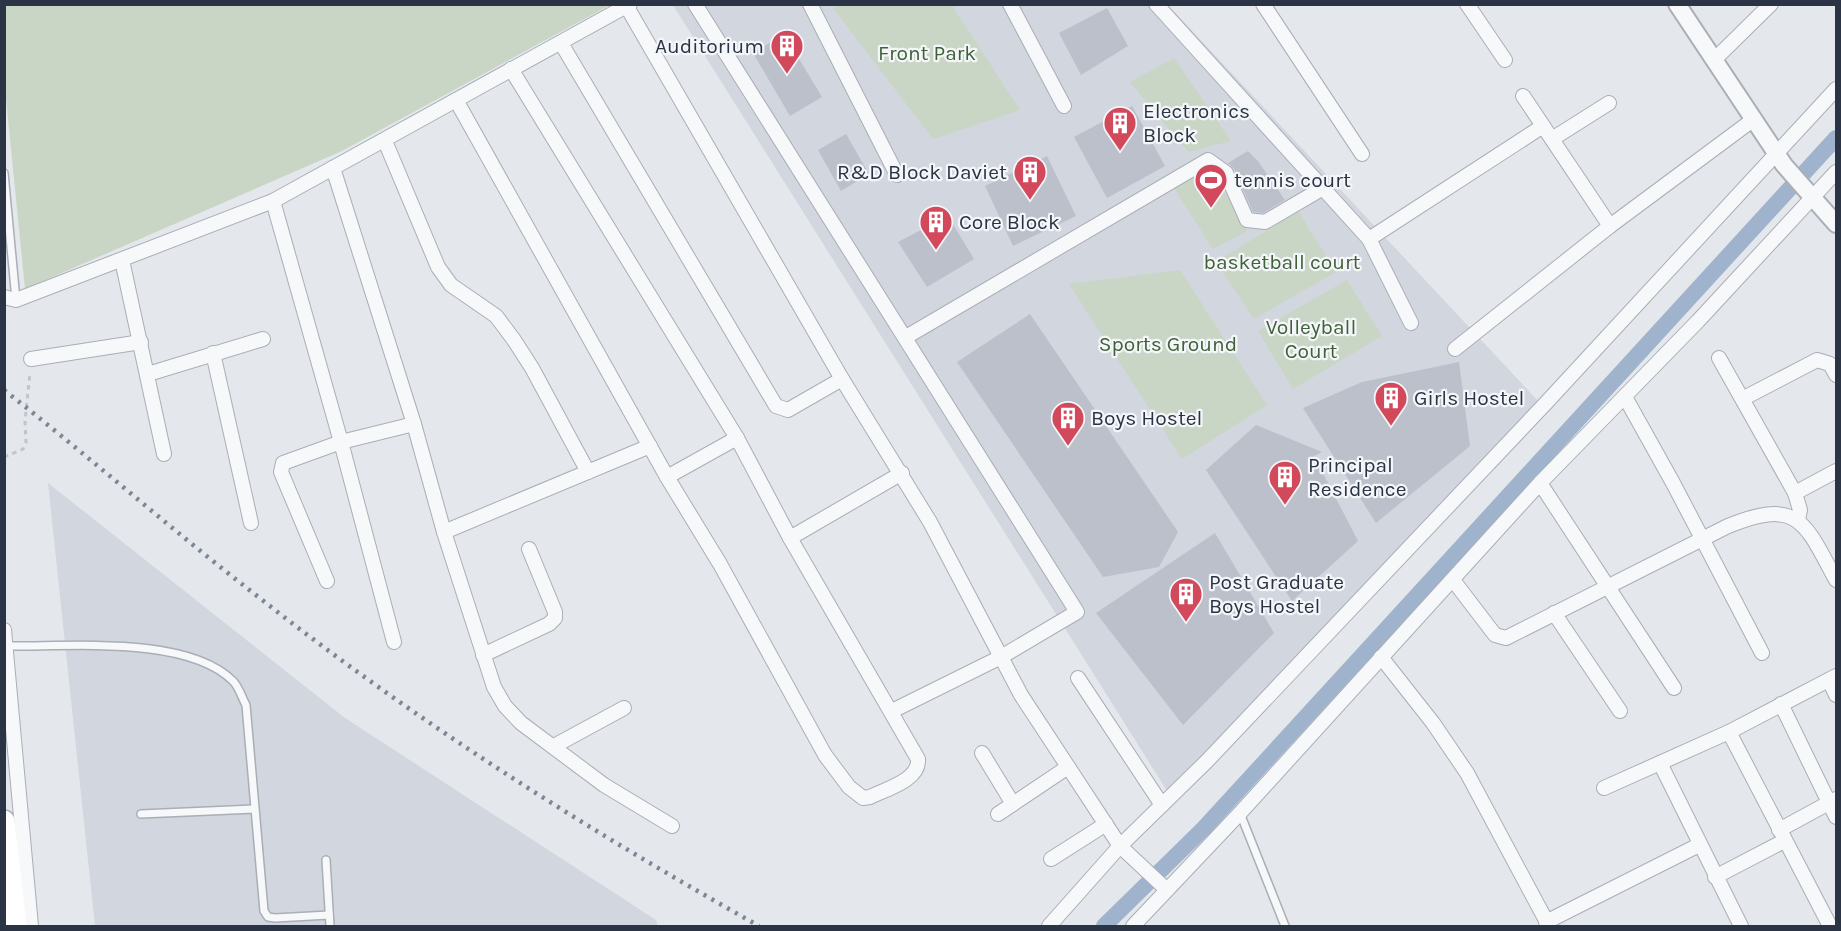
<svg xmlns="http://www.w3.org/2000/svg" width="1841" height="931" viewBox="0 0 1841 931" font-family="Karla,sans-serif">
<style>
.built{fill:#d2d6de}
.green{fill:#c9d6c5}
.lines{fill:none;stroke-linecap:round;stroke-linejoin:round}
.canal{stroke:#9fb4cc;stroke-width:16}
.building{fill:#bbc0ca}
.service-casing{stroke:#a9aeb7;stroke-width:10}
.minor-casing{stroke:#a9aeb7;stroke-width:16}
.tertiary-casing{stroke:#a9aeb7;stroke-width:20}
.primary-casing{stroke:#a3abb8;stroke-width:24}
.path{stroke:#c2c5cb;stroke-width:3;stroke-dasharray:4.5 4.5;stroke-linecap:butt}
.service{stroke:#f7f8fa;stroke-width:7}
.minor{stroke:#f7f8fa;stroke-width:14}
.tertiary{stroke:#f7f8fa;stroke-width:16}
.primary{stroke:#fff;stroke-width:21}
.rail{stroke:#7d8696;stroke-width:4.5;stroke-dasharray:3 6;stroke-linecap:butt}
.labels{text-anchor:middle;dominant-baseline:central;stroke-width:4.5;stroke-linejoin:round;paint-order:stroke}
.poi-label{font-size:21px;fill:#2b3445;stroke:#f4f6f9;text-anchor:start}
.park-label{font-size:21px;fill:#3f6138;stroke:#f4f6f9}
</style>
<rect width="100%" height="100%" fill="#e4e7ec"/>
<g class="built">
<polygon points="673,5 1168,5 1540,403 1169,794"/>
<polygon points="48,483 345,718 656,920 658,926 95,926"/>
</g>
<g class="green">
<polygon points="839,4 952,5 1020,110 933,139 833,8"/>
<polygon points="4,5 5,4 610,5 342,151 25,289 5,89"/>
<polygon points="1174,58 1231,141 1188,152 1130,82"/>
<polygon points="1210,167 1247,231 1213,249 1174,188"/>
<polygon points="1298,211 1336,272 1254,319 1216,262"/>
<polygon points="1180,270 1267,405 1182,459 1069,284"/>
<polygon points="1347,280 1382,336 1293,389 1258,331"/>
</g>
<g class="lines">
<polyline class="canal" points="1104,926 1204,828 1836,138"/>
</g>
<g class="building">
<polygon points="1107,8 1128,46 1081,75 1059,33"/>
<polygon points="784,34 822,97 790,116 753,53"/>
<polygon points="1132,106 1165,166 1107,198 1074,137"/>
<polygon points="846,134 869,174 841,191 818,150"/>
<polygon points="1248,151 1258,161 1285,200 1263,213 1253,212 1234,169 1228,163"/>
<polygon points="1047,156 1076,216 1013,246 985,186"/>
<polygon points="948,216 974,259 927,287 898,242"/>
<polygon points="1030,314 1178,532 1159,567 1103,577 957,362"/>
<polygon points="1459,362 1470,446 1376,523 1303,408 1362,382"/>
<polygon points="1256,425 1322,452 1314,456 1358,541 1292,601 1206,470"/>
<polygon points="1215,533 1274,633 1183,725 1096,613"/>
</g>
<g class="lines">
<g class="service-casing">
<g id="service">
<polyline points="4,173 16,300"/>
<path d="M 6,646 C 69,647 187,635 233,681 C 239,687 242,698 246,705 L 264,911 L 268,917 L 275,918 L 329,915"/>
<polyline points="1240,813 1285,926"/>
<polyline points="141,814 254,809"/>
<polyline points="326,860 330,926"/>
</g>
</g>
<g class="minor-casing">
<g id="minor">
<polyline points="695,4 1077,612 1001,657 892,711"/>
<polyline points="810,4 897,175"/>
<polyline points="1010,4 1064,106"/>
<polyline points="1156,4 1369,239 1411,323"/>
<polyline points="1263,4 1362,154"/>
<polyline points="1467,4 1505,60"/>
<polyline points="627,7 842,379 930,522 1021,695 1120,846 1167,890"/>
<polyline points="561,43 776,406 788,410 842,379"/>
<polyline points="1714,60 1771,4"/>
<polyline points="1523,96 1610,226"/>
<path d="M 456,100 L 667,477 L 720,564 L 825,755 L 849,787 L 863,798 L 870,797 C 886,789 920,780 918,759 L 790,538 L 737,438 L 511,69"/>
<polyline points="1552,139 1609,103"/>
<polyline points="385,141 438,267 451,285 496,316 514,340 532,368 588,472"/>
<polyline points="333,168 414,424 444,532 494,687 505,706 521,723 604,785 672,826"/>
<polyline points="273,201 341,442 394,642"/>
<polyline points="1369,239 1543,126"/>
<polyline points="122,260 164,454"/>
<polyline points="4,297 16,300 273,201 630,4"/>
<polyline points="906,337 1208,160 1226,173 1247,220 1265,222 1323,188"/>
<polyline points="1455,349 1610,226 1754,119"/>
<polyline points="213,353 251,523"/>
<polyline points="1719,358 1795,493 1800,510 1798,520"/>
<polyline points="31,359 141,342"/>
<polyline points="148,374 263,339"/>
<polyline points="1625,397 1673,483 1762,653"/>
<polyline points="1744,398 1817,360 1830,364 1836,375"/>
<polyline points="667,477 737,438"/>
<polyline points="1540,483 1674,688"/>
<polyline points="1795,493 1836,471"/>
<polyline points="444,532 650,446"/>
<polyline points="790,538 902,473"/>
<path d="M 1453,580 L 1495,635 L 1506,638 L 1728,526 C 1799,497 1805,523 1836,580"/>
<polyline points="327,581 281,472 283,463 341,442 414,424"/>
<polyline points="1554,613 1620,711"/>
<polyline points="4,630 31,926"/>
<polyline points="483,655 549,624 555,618 555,612 529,549"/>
<polyline points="1381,657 1433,723 1467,773 1549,926"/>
<polyline points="1078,678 1162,805"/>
<polyline points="1829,680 1836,695"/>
<polyline points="1781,704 1836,817"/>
<polyline points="1729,732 1830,926"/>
<polyline points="554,746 624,708"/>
<polyline points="982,753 1013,804"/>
<polyline points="1660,763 1741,926"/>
<polyline points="1604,788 1729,732 1836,676"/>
<polyline points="998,814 1068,767"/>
<polyline points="1779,830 1836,799"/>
<polyline points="1051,859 1106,824"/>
<polyline points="1715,877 1784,841"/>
<polyline points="1546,922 1699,845"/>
<polyline points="1049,926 1120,846 1207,761 1545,404 1836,89"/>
<polyline points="1133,926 1240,813 1540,483 1698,321 1836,172"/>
</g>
</g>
<g class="tertiary-casing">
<polyline id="tertiary" points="1677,4 1784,165 1836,224"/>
</g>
<g class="primary-casing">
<polyline id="primary" points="4,821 16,926"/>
</g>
<polyline class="path" points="4,457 23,449 26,443 25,421 30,373"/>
<use href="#service" class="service"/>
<use href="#minor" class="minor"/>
<use href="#tertiary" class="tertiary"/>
<use href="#primary" class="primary"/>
<path class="rail" d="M 4,390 C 91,458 174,532 261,599 C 417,722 586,829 759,926"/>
</g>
<defs>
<g id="building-pin" transform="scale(1.725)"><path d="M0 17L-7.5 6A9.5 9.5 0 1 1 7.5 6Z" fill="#d1495b" stroke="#f4f6f9"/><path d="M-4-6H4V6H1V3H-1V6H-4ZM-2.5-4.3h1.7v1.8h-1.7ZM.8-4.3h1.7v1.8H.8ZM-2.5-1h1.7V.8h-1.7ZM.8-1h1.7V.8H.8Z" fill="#fff"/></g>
<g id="stadium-pin" transform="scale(1.725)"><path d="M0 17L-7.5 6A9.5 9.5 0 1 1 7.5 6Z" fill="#d1495b" stroke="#f4f6f9"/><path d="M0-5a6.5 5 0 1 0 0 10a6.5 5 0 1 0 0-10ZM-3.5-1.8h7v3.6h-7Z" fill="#fff"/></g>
</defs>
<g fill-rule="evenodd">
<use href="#building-pin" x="787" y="46"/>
<use href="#building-pin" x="1120" y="123"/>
<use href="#building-pin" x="1030" y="172"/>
<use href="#stadium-pin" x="1211" y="180"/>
<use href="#building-pin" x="936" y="222"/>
<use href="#building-pin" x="1391" y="398"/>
<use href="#building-pin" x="1068" y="418"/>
<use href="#building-pin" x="1285" y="477"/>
<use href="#building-pin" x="1186" y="594"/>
</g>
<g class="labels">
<g class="poi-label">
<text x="764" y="46" text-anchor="end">Auditorium</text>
<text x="1143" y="111">Electronics<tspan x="1143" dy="24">Block</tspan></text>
<text x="1007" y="172" text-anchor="end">R&amp;D Block Daviet</text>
<text x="1234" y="180">tennis court</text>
<text x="959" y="222">Core Block</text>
<text x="1414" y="398">Girls Hostel</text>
<text x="1091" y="418">Boys Hostel</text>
<text x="1308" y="465">Principal<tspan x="1308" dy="24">Residence</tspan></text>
<text x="1209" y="582">Post Graduate<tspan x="1209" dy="24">Boys Hostel</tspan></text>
</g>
<g class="park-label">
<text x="927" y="53">Front Park</text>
<text x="1282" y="262">basketball court</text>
<text x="1311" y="327">Volleyball<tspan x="1311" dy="24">Court</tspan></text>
<text x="1168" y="344">Sports Ground</text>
</g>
</g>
<rect width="1841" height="931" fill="none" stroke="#2b3445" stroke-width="12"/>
</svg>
